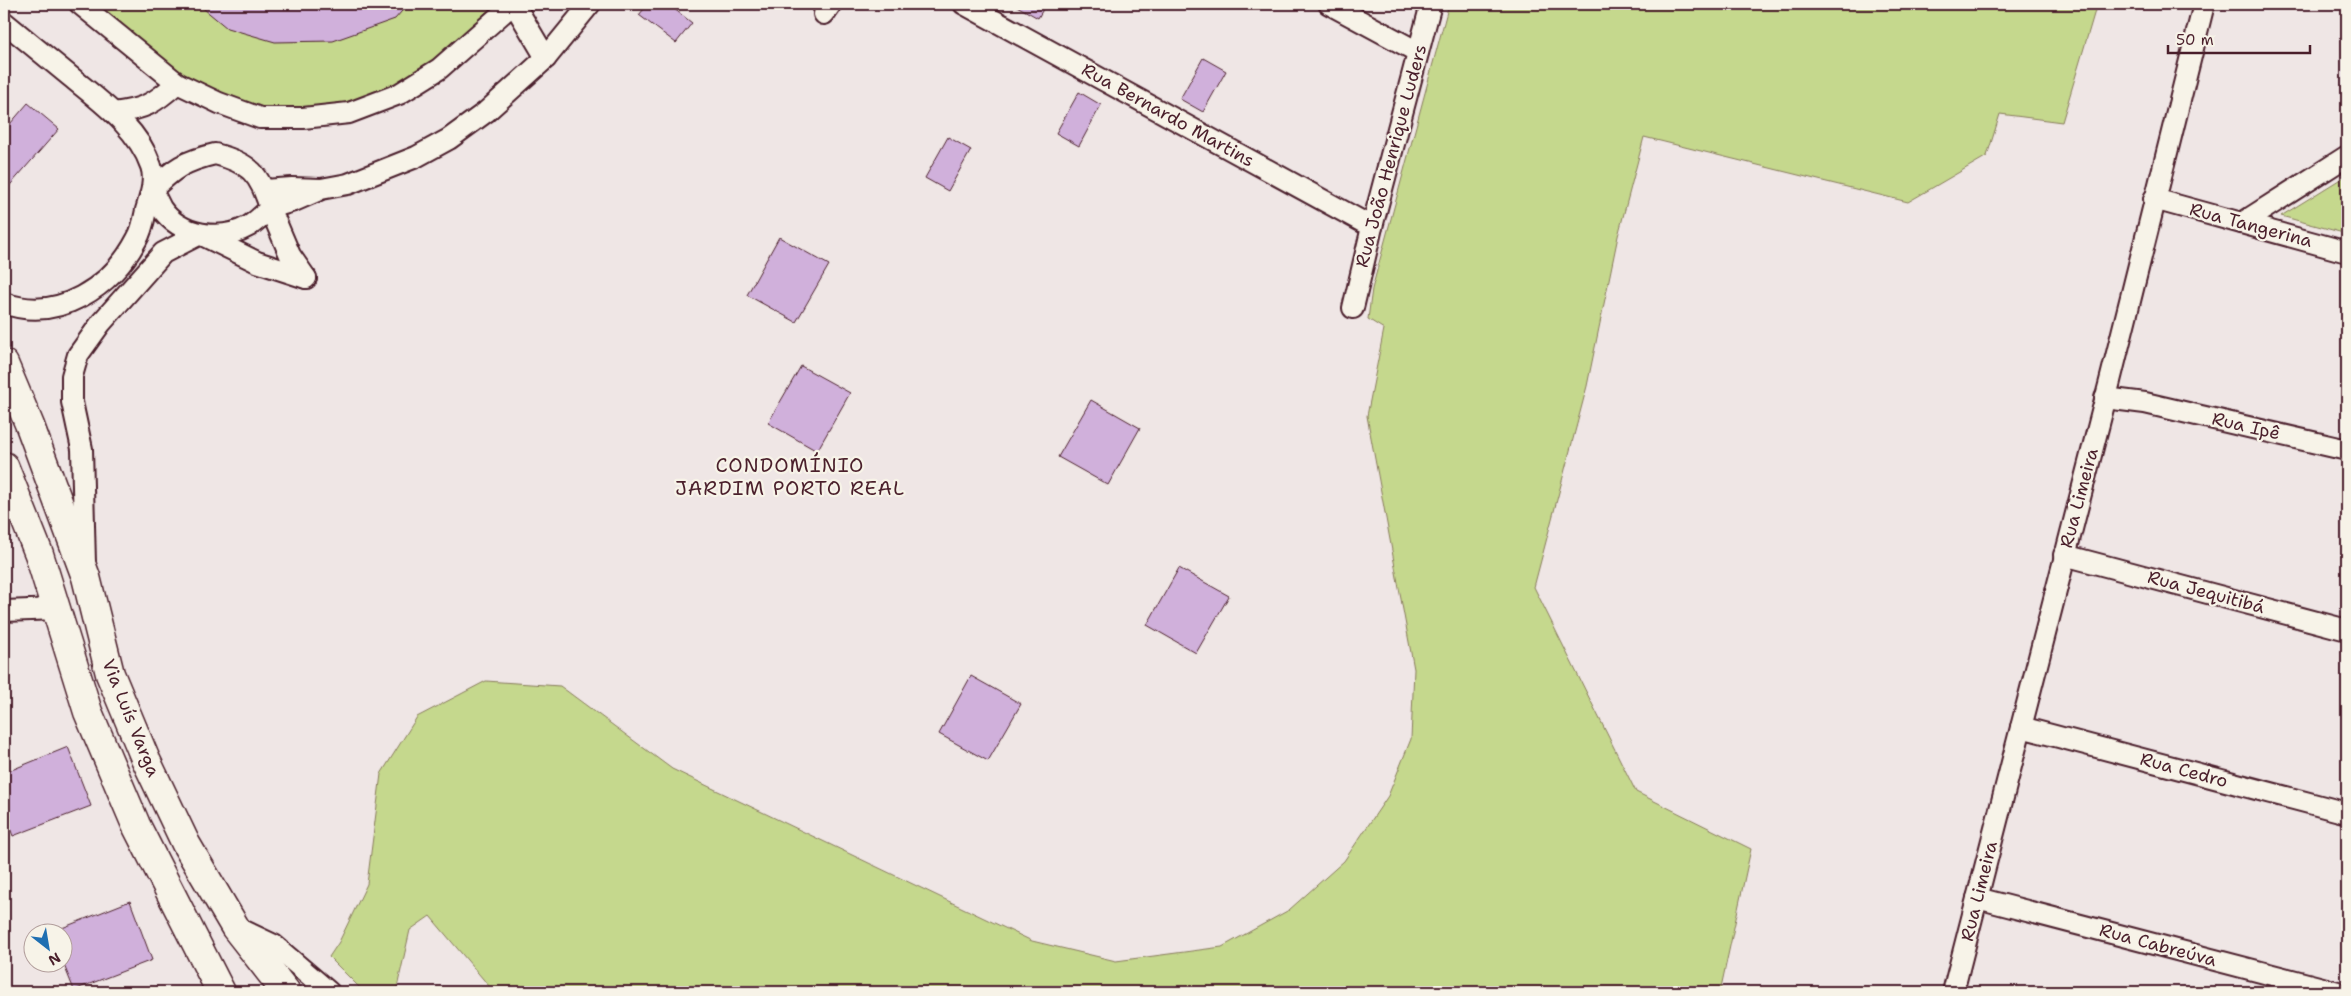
<svg xmlns="http://www.w3.org/2000/svg" width="2351" height="996" viewBox="0 0 2351 996" font-family="'Shantell Sans',sans-serif">
<style>
.green{fill:#c5d88d;stroke:#887c5c}
.building{fill:#d0b0db;stroke:#4a1f2b}
.lines{fill:none;stroke-linecap:round;stroke-linejoin:round}
.minor-casing{stroke:#4a1f2b;stroke-width:24}
.secondary-casing{stroke:#4a1f2b;stroke-width:31}
.minor{stroke:#f7f3e8;stroke-width:20}
.secondary{stroke:#f7f3e8;stroke-width:28}
.labels{text-anchor:middle;dominant-baseline:central;stroke-width:4.5;stroke-linejoin:round;paint-order:stroke}
.street-label{font-size:18px;fill:#4a1f2b;stroke:#f7f3e8}
.quarter-label{font-size:20px;letter-spacing:1px;fill:#4a1f2b;stroke:#f7f3e8}
</style>
<rect width="100%" height="100%" fill="#efe6e5"/>
<filter id="ink" filterUnits="userSpaceOnUse"><feTurbulence type="fractalNoise" baseFrequency=".02" numOctaves="2"/><feDisplacementMap in="SourceGraphic" scale="10" xChannelSelector="R" yChannelSelector="G"/><feConvolveMatrix kernelMatrix="1 2 1 2 8 2 1 2 1" color-interpolation-filters="sRGB"/></filter>
<g filter="url(#ink)">
<g class="green">
<polygon points="91,4 495,4 429,66 401,87 352,108 264,112 182,78"/>
<polygon points="1449,4 2097,4 2062,122 2000,114 1987,156 1908,202 1644,137 1618,236 1587,386 1534,587 1636,792 1751,849 1720,992 494,992 430,916 410,930 396,992 364,992 329,957 339,942 367,884 381,774 417,717 486,681 560,686 672,769 1032,941 1116,961 1222,947 1289,910 1344,861 1388,796 1411,739 1414,669 1367,416 1384,329 1368,319 1372,289"/>
<polygon points="2347,175 2347,234 2281,216"/>
</g>
<g class="building">
<polygon points="198,4 408,4 395,19 333,41 275,42 227,28"/>
<polygon points="648,4 668,4 692,23 676,43 639,15"/>
<polygon points="1016,4 1046,4 1038,18 1015,5"/>
<polygon points="1203,58 1226,71 1203,112 1180,99"/>
<polygon points="1079,92 1101,105 1079,146 1056,133"/>
<polygon points="28,103 59,129 4,192 4,131"/>
<polygon points="948,137 971,150 948,191 925,178"/>
<polygon points="779,237 829,265 796,322 747,295"/>
<polygon points="801,366 850,393 817,451 768,423"/>
<polygon points="1091,400 1140,428 1108,485 1058,457"/>
<polygon points="1179,568 1229,596 1196,653 1147,625"/>
<polygon points="971,676 1021,704 988,761 939,734"/>
<polygon points="68,747 91,806 13,836 4,812 4,773"/>
<polygon points="130,901 152,960 74,990 62,960 62,934 52,932"/>
</g>
<g class="lines">
<g class="minor-casing">
<g id="minor">
<polyline points="80,4 177,83 219,103 260,118 303,118 349,113 399,94 439,69 513,4"/>
<polyline points="514,4 546,58"/>
<polyline points="964,4 1372,227"/>
<polyline points="1329,4 1418,52"/>
<polyline points="824,14 831,4"/>
<path d="M 4,22 C 26,40 49,59 71,77 C 101,102 138,128 151,166 C 156,180 150,197 146,210 C 144,220 142,231 137,239 C 112,287 58,323 4,303"/>
<path d="M 114,113 C 144,109 154,104 177,83"/>
<path d="M 215,154 C 250,163 260,174 270,208 C 264,214 257,221 249,226 C 221,242 180,236 161,208 C 158,202 155,196 152,190 C 174,168 185,161 215,154 Z"/>
<polyline points="265,190 292,188 321,189 348,184 416,157 449,139 486,112 546,58 590,4"/>
<polyline points="2154,199 2347,252"/>
<polyline points="2242,223 2347,156"/>
<polyline points="306,278 290,255 270,208 294,201 317,191"/>
<polyline points="1353,308 1372,227 1431,4"/>
<polyline points="2105,398 2145,403 2347,450"/>
<polyline points="2064,555 2347,630"/>
<polyline points="85,563 82,449 72,402 72,376 78,355 101,323 163,253 200,234 257,262 306,278"/>
<polyline points="4,611 57,609"/>
<polyline points="2021,727 2347,813"/>
<polyline points="1977,898 2338,992"/>
<polyline points="238,928 274,945 329,992"/>
<polyline points="1953,992 2110,381 2204,4"/>
</g>
</g>
<g class="secondary-casing">
<g id="secondary">
<polyline points="4,364 30,426 86,577 110,674 145,758 186,844 235,927 286,992"/>
<polyline points="4,466 39,554 88,712 136,825 221,992"/>
</g>
</g>
<use href="#minor" class="minor"/>
<use href="#secondary" class="secondary"/>
</g>
</g>
<g class="labels">
<g class="street-label">
<text transform="translate(1168 115) rotate(29)">Rua Bernardo Martins</text>
<text transform="translate(1391 156) rotate(-75)">Rua João Henrique Luders</text>
<text transform="translate(2251 225) rotate(15)">Rua Tangerina</text>
<text transform="translate(2246 426) rotate(13)">Rua Ipê</text>
<text transform="translate(2079 498) rotate(-75)">Rua Limeira</text>
<text transform="translate(2206 592) rotate(15)">Rua Jequitibá</text>
<text transform="translate(131 718) rotate(68)">Via Luís Varga</text>
<text transform="translate(2184 770) rotate(15)">Rua Cedro</text>
<text transform="translate(1979 891) rotate(-76)">Rua Limeira</text>
<text transform="translate(2158 945) rotate(15)">Rua Cabreúva</text>
</g>
<g class="quarter-label">
<text x="790" y="465">CONDOMÍNIO<tspan x="790" dy="23">JARDIM PORTO REAL</tspan></text>
</g>
</g>
<rect width="2351" height="996" fill="none" stroke="#f7f3e8" stroke-width="20"/>
<rect x="10" y="10" width="2331" height="976" fill="none" stroke="#4a1f2b" stroke-width="2" filter="url(#ink)"/>
<g transform="translate(48 948) rotate(149)"><circle r="24" fill="#f7f3e8" stroke="#b29e9c"/>
<path d="M0-4L9 19L0 12L-9 19Z" fill="#1f6fb2"/>
<text y="-8" font-size="14" font-weight="bold" text-anchor="middle" fill="#4a1f2b">N</text>
</g>
<path d="M2168 45v8h142v-8" fill="none" stroke="#4a1f2b" stroke-width="2.5"/>
<text x="2176" y="45" font-size="15" fill="#4a1f2b" stroke="#f7f3e8" stroke-width="4" paint-order="stroke">50 m</text>
</svg>
